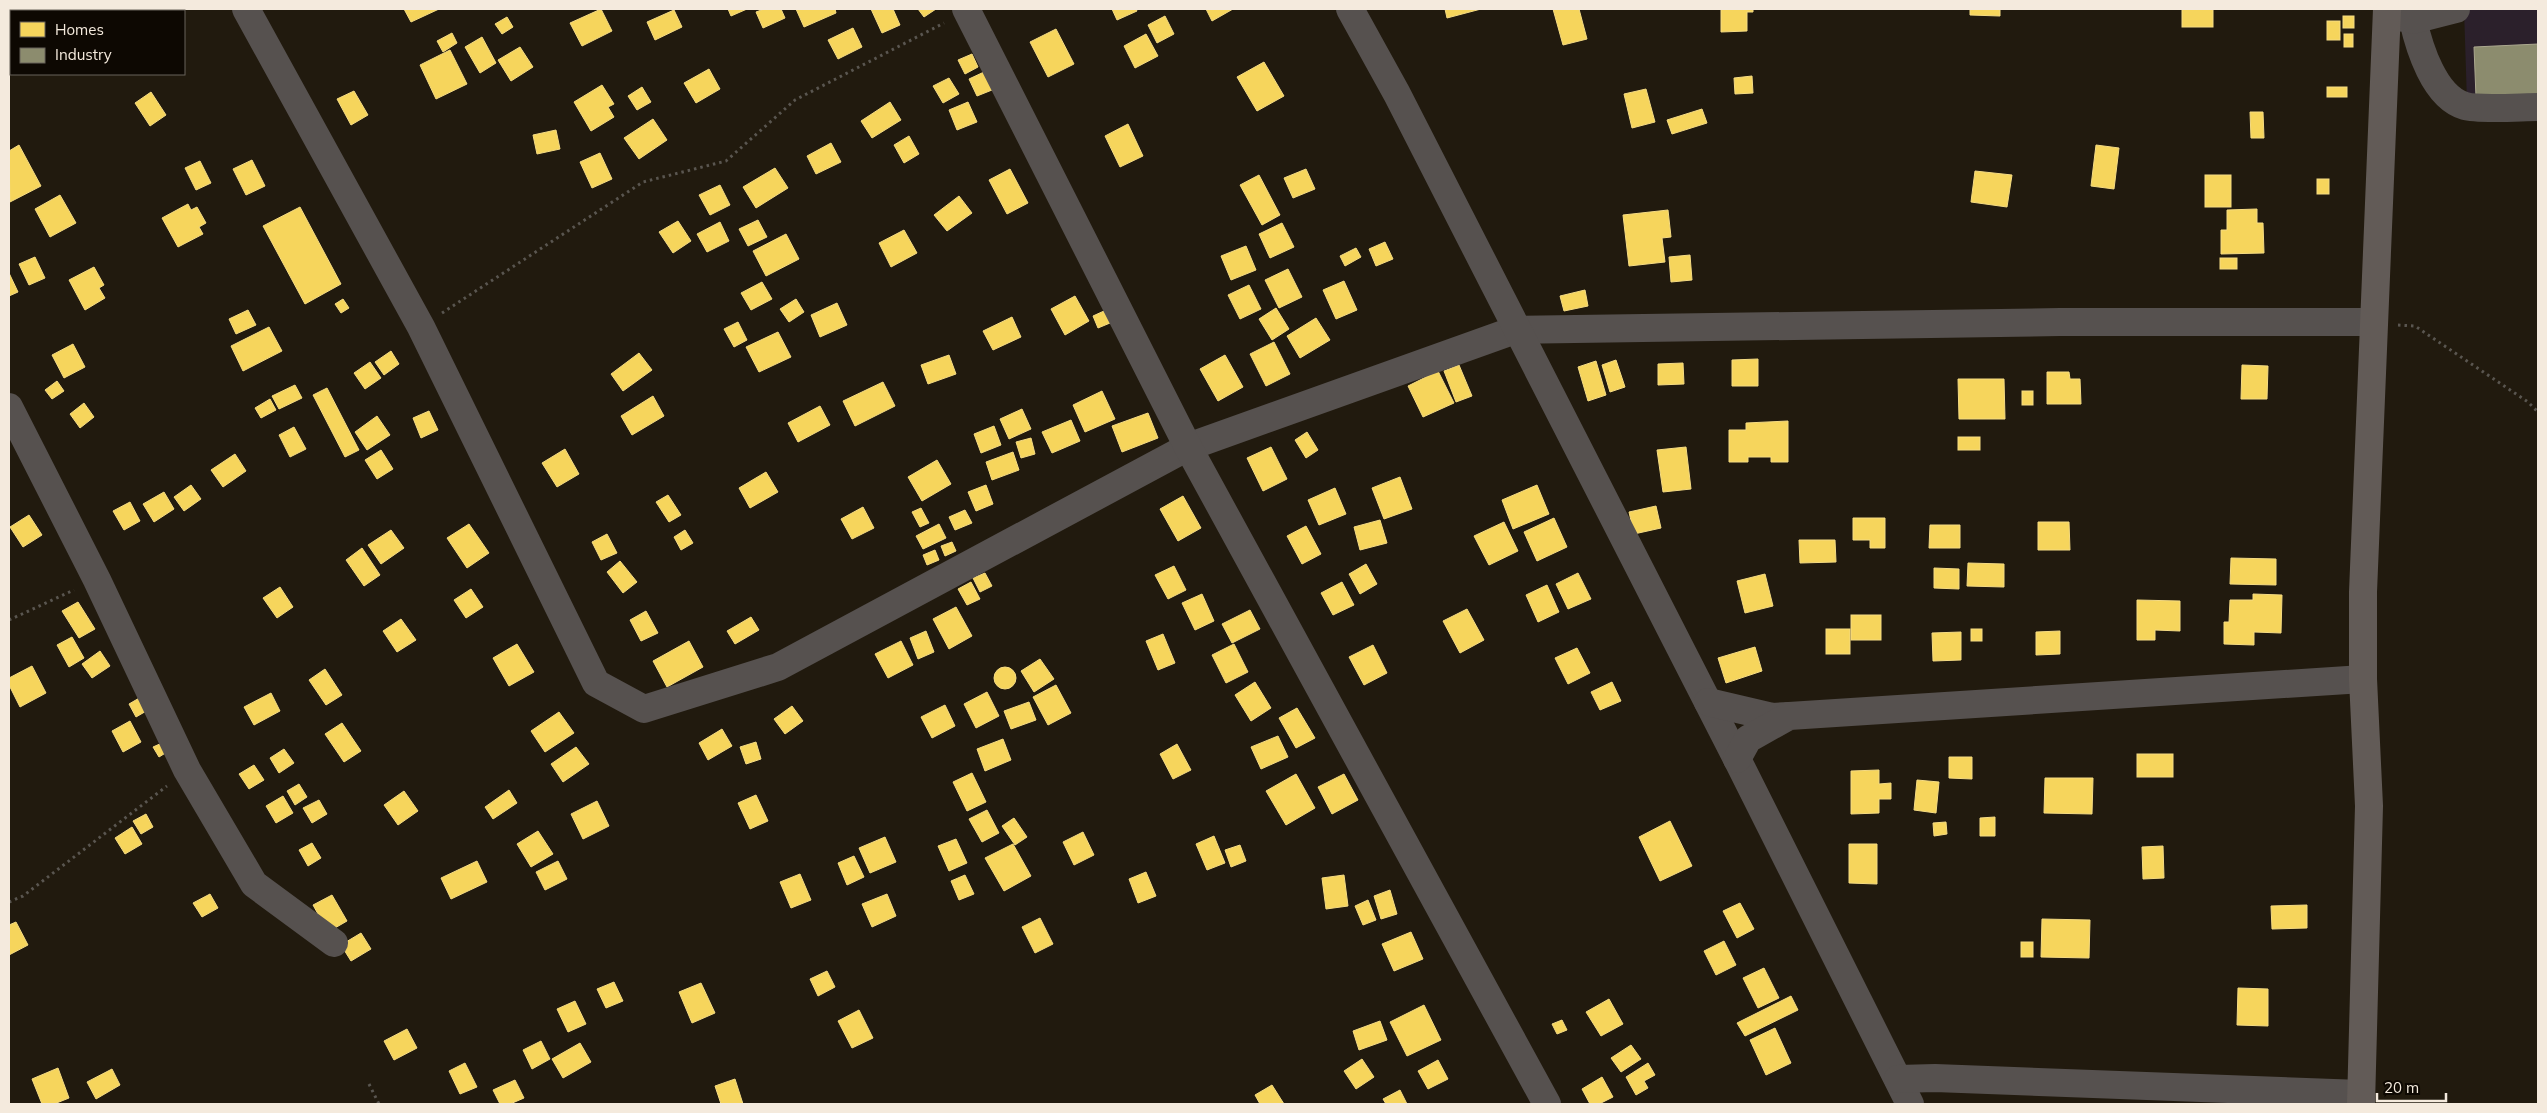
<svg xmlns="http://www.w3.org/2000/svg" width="2547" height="1113" viewBox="0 0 2547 1113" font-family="Mulish,sans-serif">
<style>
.industrial{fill:#2b202b}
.homes{fill:#f6d55c;stroke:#f5db83}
.industry{fill:#8c8c6e;stroke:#aba88f}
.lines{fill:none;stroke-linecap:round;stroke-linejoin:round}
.path{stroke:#5a5650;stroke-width:3;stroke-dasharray:2.5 4;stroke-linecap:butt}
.minor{stroke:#56514f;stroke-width:28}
.major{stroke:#625b57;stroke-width:28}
</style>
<rect width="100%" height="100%" fill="#211a0e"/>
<polygon class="industrial" points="2464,9 2538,9 2538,99 2467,102"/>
<g class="homes">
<polygon points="141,9 152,9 154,11 137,11"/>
<polygon points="404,9 439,9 411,22"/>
<polygon points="601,9 612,31 582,46 570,23"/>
<polygon points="728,9 747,9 731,16"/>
<polygon points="764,9 781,9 785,18 763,28 756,12"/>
<polygon points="796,9 835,9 836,13 804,27"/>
<polygon points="871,9 893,9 900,25 882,33"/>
<polygon points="918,9 936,9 924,17"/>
<polygon points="1112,9 1136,9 1137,11 1117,20"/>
<polygon points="1206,9 1233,9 1212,21"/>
<polygon points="1445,9 1481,9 1447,18"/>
<polygon points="1553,9 1579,9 1587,39 1563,45"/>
<polygon points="1721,9 1753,9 1753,12 1747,12 1747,31 1721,32"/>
<polygon points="1970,9 2000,9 2000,16 1970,15"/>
<rect x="2182" y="9" width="31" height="18"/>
<polygon points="674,10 682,27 655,40 647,22"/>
<polygon points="1165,16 1174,34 1157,43 1148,25"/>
<rect x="2343" y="16" width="11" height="12"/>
<polygon points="507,17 513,27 502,34 495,24"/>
<rect x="2327" y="21" width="13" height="19"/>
<polygon points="853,28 862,47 838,59 828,40"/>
<polygon points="1056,29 1074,64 1048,77 1030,42"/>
<polygon points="452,33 457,43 443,52 437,41"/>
<polygon points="1146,34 1158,56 1135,68 1124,46"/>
<rect x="2344" y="34" width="9" height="13"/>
<polygon points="482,37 496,63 480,73 465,47"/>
<polygon points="520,47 533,67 511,81 498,60"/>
<polygon points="450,50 467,84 436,99 420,65"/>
<polygon points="972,54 978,67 965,74 958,60"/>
<polygon points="1264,62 1284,96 1257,111 1237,77"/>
<polygon points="709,69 720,89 696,103 684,83"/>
<polygon points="984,72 992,90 977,96 969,79"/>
<polygon points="1752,76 1753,93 1735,94 1734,78"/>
<polygon points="949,78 959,94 943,103 933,86"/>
<polygon points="602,85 614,104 608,107 614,117 591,131 574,102"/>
<polygon points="642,87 651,102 637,110 628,96"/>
<rect x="2327" y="87" width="20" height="10"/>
<polygon points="1646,89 1655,122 1632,128 1624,94"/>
<polygon points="354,91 368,115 351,125 337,99"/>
<polygon points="151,92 166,115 150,126 135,103"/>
<polygon points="890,102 901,120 872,138 861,121"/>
<polygon points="968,102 977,122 957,130 949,110"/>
<polygon points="1702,109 1707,123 1672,134 1667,120"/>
<polygon points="2250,112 2263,112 2264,138 2251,138"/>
<polygon points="653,119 667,140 639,159 624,138"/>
<polygon points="1128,124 1143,156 1120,167 1105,136"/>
<polygon points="556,130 560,149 537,154 533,135"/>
<polygon points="909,136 919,154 904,163 894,145"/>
<polygon points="831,143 841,162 816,174 807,156"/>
<polygon points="19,145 41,186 10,202 9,151"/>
<polygon points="2096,145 2119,148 2114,189 2091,186"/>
<polygon points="600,153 612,179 592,188 580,162"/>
<polygon points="252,160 265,186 246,195 233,169"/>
<polygon points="200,161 211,183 196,190 185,168"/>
<polygon points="775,168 788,188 756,208 743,187"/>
<polygon points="1010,169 1028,203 1007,214 989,180"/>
<polygon points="1306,169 1315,189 1293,198 1284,178"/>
<polygon points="1975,171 2012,175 2007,207 1971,202"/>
<polygon points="1259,175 1280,215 1262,225 1240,185"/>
<rect x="2205" y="175" width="26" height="32"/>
<rect x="2317" y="179" width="12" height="15"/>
<polygon points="720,185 730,205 710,215 699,195"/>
<polygon points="60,195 76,223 50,237 35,209"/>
<polygon points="959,196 972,213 947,231 934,215"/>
<polygon points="188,204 191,210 197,207 206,223 199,227 203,234 178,247 162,218"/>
<polygon points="300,207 341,284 305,304 263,226"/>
<polygon points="2257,209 2257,223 2263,223 2264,253 2221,254 2221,230 2227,230 2227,210"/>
<polygon points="1668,210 1671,237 1662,238 1665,262 1629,266 1623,215"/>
<polygon points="758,220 767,237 748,246 739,229"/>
<polygon points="678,221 691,241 673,253 659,232"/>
<polygon points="720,222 729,241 707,252 697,234"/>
<polygon points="1282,223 1294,247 1270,258 1259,234"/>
<polygon points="904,230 917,253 891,267 879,243"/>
<polygon points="786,234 799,259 766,276 753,251"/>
<polygon points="1385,242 1393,259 1376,266 1369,249"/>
<polygon points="1246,246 1256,270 1231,280 1221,256"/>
<polygon points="1356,248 1361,257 1345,266 1340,256"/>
<polygon points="1690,255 1692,280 1671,282 1669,257"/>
<polygon points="35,257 45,278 29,285 19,264"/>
<rect x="2220" y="258" width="17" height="11"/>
<polygon points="94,267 104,285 99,288 105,298 85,310 69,280"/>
<polygon points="1288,269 1302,297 1279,308 1265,280"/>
<polygon points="9,273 18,292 9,296"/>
<polygon points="1344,281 1357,310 1336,319 1323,290"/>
<polygon points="762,282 772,299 751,310 741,293"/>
<polygon points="1249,285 1261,309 1240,319 1228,295"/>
<polygon points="1585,290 1588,306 1564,311 1560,296"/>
<polygon points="1075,296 1089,321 1065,335 1051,309"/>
<polygon points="343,299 349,308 341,313 335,304"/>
<polygon points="796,299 804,312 789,322 780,309"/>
<polygon points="837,303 847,325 820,337 811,315"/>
<polygon points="1276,308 1289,329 1272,340 1259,319"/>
<polygon points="248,310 256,325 236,334 229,319"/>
<polygon points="1104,311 1110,323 1098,328 1093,316"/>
<polygon points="1012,317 1021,337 993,350 983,331"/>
<polygon points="1316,318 1330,340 1300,358 1287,336"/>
<polygon points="738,322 747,340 734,347 724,329"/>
<polygon points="269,327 282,351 243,371 231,346"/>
<polygon points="778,332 791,357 759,372 746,347"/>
<polygon points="1274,342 1290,374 1266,386 1250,354"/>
<polygon points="73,344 85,367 64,378 52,355"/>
<polygon points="391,351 399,364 384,375 375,362"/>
<polygon points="639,353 652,370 623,391 611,374"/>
<polygon points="949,355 956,374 928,384 921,365"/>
<polygon points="1225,355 1243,387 1218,401 1200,369"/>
<polygon points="1758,359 1758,386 1732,386 1732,360"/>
<polygon points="1616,360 1625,387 1610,392 1602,365"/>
<polygon points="1596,361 1606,395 1588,401 1578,367"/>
<polygon points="370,362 381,378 365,389 354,373"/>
<polygon points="1683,363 1684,384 1658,385 1658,364"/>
<polygon points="1459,365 1472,396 1456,402 1444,371"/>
<polygon points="2242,365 2268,366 2267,399 2241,399"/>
<polygon points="1438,371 1454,403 1423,417 1408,386"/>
<polygon points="2047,372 2069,372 2070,379 2080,379 2081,404 2047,404"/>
<polygon points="1958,379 2004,379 2005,419 1959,419"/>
<polygon points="57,381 64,391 52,399 45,390"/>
<polygon points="883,382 895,406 855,426 843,401"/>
<polygon points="295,385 302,398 279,409 272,396"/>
<polygon points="327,388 359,450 345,457 313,395"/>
<polygon points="1102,391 1115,419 1085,432 1073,405"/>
<rect x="2022" y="391" width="11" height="14"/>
<polygon points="653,396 664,416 632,435 621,416"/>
<polygon points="270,399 276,410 261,418 255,408"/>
<polygon points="84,403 94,417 80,428 70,414"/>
<polygon points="820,406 830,425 798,442 788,423"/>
<polygon points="1022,409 1031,429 1009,439 1000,419"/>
<polygon points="429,411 438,430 421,438 413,418"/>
<polygon points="1148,413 1158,438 1122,452 1112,426"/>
<polygon points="377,416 390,435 367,450 355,432"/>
<polygon points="1071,420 1080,441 1052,453 1042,432"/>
<polygon points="1788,421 1788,462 1771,462 1771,457 1748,457 1748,462 1729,462 1729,430 1746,430 1746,423"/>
<polygon points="994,426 1001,445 981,453 974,434"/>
<polygon points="294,427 306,449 290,457 279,435"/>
<polygon points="1307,432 1318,450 1306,458 1295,440"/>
<rect x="1958" y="437" width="22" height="13"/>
<polygon points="1031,438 1035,454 1021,458 1016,442"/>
<polygon points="1271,447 1287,479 1263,491 1247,458"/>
<polygon points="1686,447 1691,489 1663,492 1657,450"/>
<polygon points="565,449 579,474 557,487 542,463"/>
<polygon points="381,450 393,469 377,479 365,460"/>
<polygon points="1013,452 1019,470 992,480 986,462"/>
<polygon points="235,454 246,471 223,487 211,470"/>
<polygon points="937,460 951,484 922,501 908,477"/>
<polygon points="766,472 778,492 750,508 739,488"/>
<polygon points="1400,477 1412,509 1384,519 1372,488"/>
<polygon points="191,485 201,499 184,511 174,497"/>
<polygon points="986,485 993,504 976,511 968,492"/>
<polygon points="1537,485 1549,514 1513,529 1502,500"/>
<polygon points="1335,488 1346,514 1319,525 1308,500"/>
<polygon points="164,492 174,509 154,522 143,504"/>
<polygon points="668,495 681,515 669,522 656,502"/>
<polygon points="1183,496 1201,528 1178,541 1160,509"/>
<polygon points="130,502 140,521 124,530 113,511"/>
<polygon points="1656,506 1661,528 1634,534 1629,512"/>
<polygon points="863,507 874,528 852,539 841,519"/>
<polygon points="921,508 929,523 920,527 912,512"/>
<polygon points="965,510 972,523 955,530 949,517"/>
<polygon points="29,515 42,535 23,547 10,527"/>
<polygon points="1554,518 1567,547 1537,561 1524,532"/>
<polygon points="1853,518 1885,518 1885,548 1870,548 1870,540 1853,540"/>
<polygon points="1380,520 1387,543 1360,550 1354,527"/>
<polygon points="1504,522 1518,551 1489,565 1474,536"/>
<polygon points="2038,522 2069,522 2070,550 2038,550"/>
<polygon points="469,524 489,553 467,568 447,538"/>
<polygon points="939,524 946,538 923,549 916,536"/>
<polygon points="1930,525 1960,525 1960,548 1929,548"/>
<polygon points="1306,526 1321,554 1302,564 1287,536"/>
<polygon points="391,530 404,548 381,564 368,545"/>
<polygon points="685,530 693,543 681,550 674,537"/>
<polygon points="607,534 617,553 601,560 592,542"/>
<polygon points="1799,540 1835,540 1836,562 1800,563"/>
<polygon points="952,542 956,551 945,556 941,546"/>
<polygon points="362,548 380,575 364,586 346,560"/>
<polygon points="935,550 939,560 927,565 923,555"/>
<polygon points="2231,558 2276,559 2276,585 2230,584"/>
<polygon points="620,561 637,582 623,593 607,572"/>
<polygon points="1968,563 2004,564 2004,587 1967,586"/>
<polygon points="1366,564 1377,584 1360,594 1349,574"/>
<polygon points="1174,566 1186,590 1168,599 1155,575"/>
<polygon points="1934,568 1959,569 1959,589 1934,588"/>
<polygon points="985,573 992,586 980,592 973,578"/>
<polygon points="1578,573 1591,599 1568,609 1556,584"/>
<polygon points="1765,574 1773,606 1745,613 1737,581"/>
<polygon points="971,582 980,599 967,605 958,589"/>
<polygon points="1342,582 1354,605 1333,615 1321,593"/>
<polygon points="1547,585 1559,612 1538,622 1526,595"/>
<polygon points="280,587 293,607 277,618 263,598"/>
<polygon points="471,589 483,607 466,618 454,600"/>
<polygon points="1202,594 1214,621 1195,630 1182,603"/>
<polygon points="2253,594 2282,595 2281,633 2254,632 2254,645 2224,644 2224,622 2229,622 2230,600 2253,600"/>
<polygon points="2137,600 2180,601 2180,631 2155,630 2155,640 2137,640"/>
<polygon points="78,602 95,629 79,638 62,611"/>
<polygon points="956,607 972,636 949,649 933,619"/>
<polygon points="1467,609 1484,640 1460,653 1443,621"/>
<polygon points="1250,610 1260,629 1232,643 1222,624"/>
<polygon points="646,611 658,633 641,641 630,620"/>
<rect x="1851" y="615" width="30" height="25"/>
<polygon points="751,617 759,630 735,644 727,631"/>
<polygon points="401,619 416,640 397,652 383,631"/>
<rect x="1826" y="629" width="24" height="25"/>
<rect x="1971" y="629" width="11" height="12"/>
<polygon points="926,631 934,652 918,659 910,638"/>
<polygon points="2060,631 2060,654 2036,655 2036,632"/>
<polygon points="1961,632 1961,660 1933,661 1932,633"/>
<polygon points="1163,634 1175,663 1158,670 1146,641"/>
<polygon points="72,637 84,658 69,667 57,645"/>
<polygon points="689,641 703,667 667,687 653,661"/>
<polygon points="901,641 913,665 888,678 875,654"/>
<polygon points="517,644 534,672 509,686 493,658"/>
<polygon points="1234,644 1248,672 1226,683 1212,655"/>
<polygon points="1373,645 1387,673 1364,685 1349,657"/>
<polygon points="1755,647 1762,671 1726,683 1718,658"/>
<polygon points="1577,648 1590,673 1568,684 1555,658"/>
<polygon points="100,651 110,666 92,678 82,664"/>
<polygon points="1040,659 1054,679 1034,692 1021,671"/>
<polygon points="32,666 46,693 20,707 9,685 9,678"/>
<circle cx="1005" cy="678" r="11"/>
<polygon points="325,669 342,695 326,705 309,680"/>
<polygon points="1255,682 1271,708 1251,721 1235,695"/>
<polygon points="1612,682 1621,701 1600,710 1591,692"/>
<polygon points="1056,685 1071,713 1048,725 1033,697"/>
<polygon points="987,692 999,716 976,728 964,704"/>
<polygon points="271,693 280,711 254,725 244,707"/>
<polygon points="141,697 148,710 136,717 129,704"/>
<polygon points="1029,702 1036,720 1011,729 1004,711"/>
<polygon points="945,705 955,726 932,738 921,717"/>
<polygon points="792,706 803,721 785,734 774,719"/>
<polygon points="1297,708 1315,738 1296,748 1279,718"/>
<polygon points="559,712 574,733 545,752 531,731"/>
<polygon points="130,721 141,742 123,752 112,731"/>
<polygon points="342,723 361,751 344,762 325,734"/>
<polygon points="722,729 732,746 708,760 699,743"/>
<polygon points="1278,736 1288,757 1261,769 1251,747"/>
<polygon points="1003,739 1011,760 985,771 977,749"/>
<polygon points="756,742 761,759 746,764 740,747"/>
<polygon points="162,743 167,752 159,757 153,747"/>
<polygon points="1177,744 1191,770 1173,779 1160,754"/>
<polygon points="576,747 589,764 563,782 551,764"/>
<polygon points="284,749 294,763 279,773 270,758"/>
<rect x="2137" y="754" width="36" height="23"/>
<polygon points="1949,757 1972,757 1972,779 1949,778"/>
<polygon points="254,765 264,780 249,789 239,774"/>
<polygon points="1879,770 1879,784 1891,783 1891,799 1879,799 1879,813 1851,814 1851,771"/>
<polygon points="972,773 986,802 967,811 953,782"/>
<polygon points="1296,774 1315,808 1286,825 1266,791"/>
<polygon points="1344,774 1358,800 1332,814 1318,787"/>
<polygon points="2045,778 2093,778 2092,814 2044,813"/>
<polygon points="1917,780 1939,782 1936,813 1914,810"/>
<polygon points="299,784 307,797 295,805 287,791"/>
<polygon points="509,790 517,803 493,819 485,807"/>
<polygon points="404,791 418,811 398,825 384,805"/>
<polygon points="756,795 768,821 750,829 738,803"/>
<polygon points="283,796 293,813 276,823 266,806"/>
<polygon points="319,800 327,814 312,823 303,808"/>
<polygon points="597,801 609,826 583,839 571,814"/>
<polygon points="987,810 999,833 982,842 969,819"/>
<polygon points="146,814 153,827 141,834 133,821"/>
<polygon points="1995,817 1995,836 1980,836 1980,818"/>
<polygon points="1014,818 1027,837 1015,845 1002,826"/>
<polygon points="1670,821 1692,866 1660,881 1639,837"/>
<polygon points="1946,822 1947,834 1934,836 1933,823"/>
<polygon points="132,827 142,844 125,854 115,838"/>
<polygon points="538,831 553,854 531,867 517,844"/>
<polygon points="1083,832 1094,855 1074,865 1063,842"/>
<polygon points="1214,836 1225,863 1207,870 1196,844"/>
<polygon points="885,837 896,862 870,873 859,848"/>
<polygon points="956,839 967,863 949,871 938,846"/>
<polygon points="312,843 321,858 308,866 299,850"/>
<polygon points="1013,844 1031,876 1004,891 985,858"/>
<polygon points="1849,844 1877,844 1877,884 1849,883"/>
<polygon points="1240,845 1246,861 1231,867 1225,850"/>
<polygon points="2163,846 2164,878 2143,879 2142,847"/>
<polygon points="854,856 864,877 847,885 838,863"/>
<polygon points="477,861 487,882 451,899 441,878"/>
<polygon points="558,861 567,879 545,890 536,872"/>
<polygon points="1146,872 1156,896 1138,903 1129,879"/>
<polygon points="800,874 811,900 791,908 780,882"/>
<polygon points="965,875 974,894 959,900 951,881"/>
<polygon points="1344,875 1348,906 1326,909 1322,878"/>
<polygon points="1390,890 1397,914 1381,919 1374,896"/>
<polygon points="210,894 218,908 202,917 193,903"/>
<polygon points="887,894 896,916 872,927 862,904"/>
<polygon points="332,895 347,921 328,932 313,905"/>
<polygon points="1368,900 1376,920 1363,925 1355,906"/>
<polygon points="1740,903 1754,929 1737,938 1723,911"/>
<polygon points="2307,905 2307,928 2272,929 2271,906"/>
<polygon points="1040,918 1053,944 1035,953 1022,927"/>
<polygon points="2042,919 2090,920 2089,958 2041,957"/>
<polygon points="16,922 28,945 9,955 9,925"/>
<polygon points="1411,932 1423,959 1394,971 1382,944"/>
<polygon points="361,933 371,949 351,961 341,945"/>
<polygon points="1724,941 1736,965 1716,975 1704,951"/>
<rect x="2021" y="942" width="12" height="15"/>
<polygon points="1764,968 1779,998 1758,1008 1743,978"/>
<polygon points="827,971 835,987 818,996 810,979"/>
<polygon points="614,982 623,1001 606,1008 597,989"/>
<polygon points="701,983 715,1013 692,1023 679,992"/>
<polygon points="2238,988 2268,989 2268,1026 2237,1025"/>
<polygon points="1791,996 1798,1010 1745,1036 1737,1023"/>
<polygon points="1609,999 1623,1024 1601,1036 1586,1012"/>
<polygon points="575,1001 586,1024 568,1032 557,1009"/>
<polygon points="1424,1005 1441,1040 1407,1056 1390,1022"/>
<polygon points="859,1010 873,1038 852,1048 838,1021"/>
<polygon points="1562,1020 1567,1030 1557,1034 1552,1024"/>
<polygon points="1380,1021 1387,1040 1359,1050 1353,1031"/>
<polygon points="1775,1028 1791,1063 1766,1075 1750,1040"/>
<polygon points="407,1029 417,1048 394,1060 384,1041"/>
<polygon points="541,1041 550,1059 532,1069 523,1050"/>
<polygon points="580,1043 591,1062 563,1078 552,1059"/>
<polygon points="1631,1045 1641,1059 1621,1072 1611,1058"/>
<polygon points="1362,1059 1374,1077 1356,1089 1344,1071"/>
<polygon points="1438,1060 1448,1079 1428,1089 1418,1071"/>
<polygon points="465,1063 477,1087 460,1094 449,1071"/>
<polygon points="1648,1063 1655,1075 1644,1081 1648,1088 1636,1095 1626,1077"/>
<polygon points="58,1068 69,1098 54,1104 42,1104 32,1079"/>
<polygon points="112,1069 120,1085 96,1099 87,1082"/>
<polygon points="1602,1077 1613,1097 1599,1104 1590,1104 1582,1089"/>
<polygon points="735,1079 743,1104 721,1104 715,1086"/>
<polygon points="515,1080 524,1098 510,1104 500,1104 493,1090"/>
<polygon points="1272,1085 1284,1104 1260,1104 1255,1095"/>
<polygon points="1400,1090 1407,1104 1386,1104 1383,1099"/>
</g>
<polygon class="industry" points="2538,44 2538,95 2476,97 2474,47"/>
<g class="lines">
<g class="path">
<polyline points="41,11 47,9"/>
<polyline points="9,25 11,24"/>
<polyline points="442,313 643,182 726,161 795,100 944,23"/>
<polyline points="2398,325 2415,326 2528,402 2538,412"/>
<polyline points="9,620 74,590"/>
<polyline points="9,902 23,896 167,786"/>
<polyline points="369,1084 379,1104"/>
</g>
<g class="minor">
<polyline points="246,9 421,327 596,683 644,709 778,667 1188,447 1515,330 2060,322 2373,322"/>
<polyline points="966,9 1188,447 1547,1104"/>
<polyline points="1350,9 1397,94 1737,759 1910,1104"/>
<path d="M 2387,14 L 2413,20 C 2419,47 2434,97 2465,106 C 2478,110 2522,107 2538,107"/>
<polyline points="2413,20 2456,9"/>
<polyline points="9,407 97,580 187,770 254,884 334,943"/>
<polyline points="1708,702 1772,717 1789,716"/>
<polyline points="1737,759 1748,739 1789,716 2363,679"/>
<polyline points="1898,1079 1935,1078 2361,1094"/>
</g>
<polyline class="major" points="2361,1104 2369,806 2363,679 2363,592 2387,9"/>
</g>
<rect width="2547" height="1113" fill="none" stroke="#f4eadd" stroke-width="20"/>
<rect x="10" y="10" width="175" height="65" fill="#0d0802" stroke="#69625a"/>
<rect x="20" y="22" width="25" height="15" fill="#f6d55c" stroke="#69625a"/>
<text x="55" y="35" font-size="15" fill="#f4eadd">Homes</text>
<rect x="20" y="48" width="25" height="15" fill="#8c8c6e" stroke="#69625a"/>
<text x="55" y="60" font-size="15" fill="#f4eadd">Industry</text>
<path d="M2377 1093v8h69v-8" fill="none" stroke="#f4eadd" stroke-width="2.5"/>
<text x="2384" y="1093" font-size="15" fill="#f4eadd" stroke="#0d0802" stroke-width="4" paint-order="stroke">20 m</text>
</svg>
